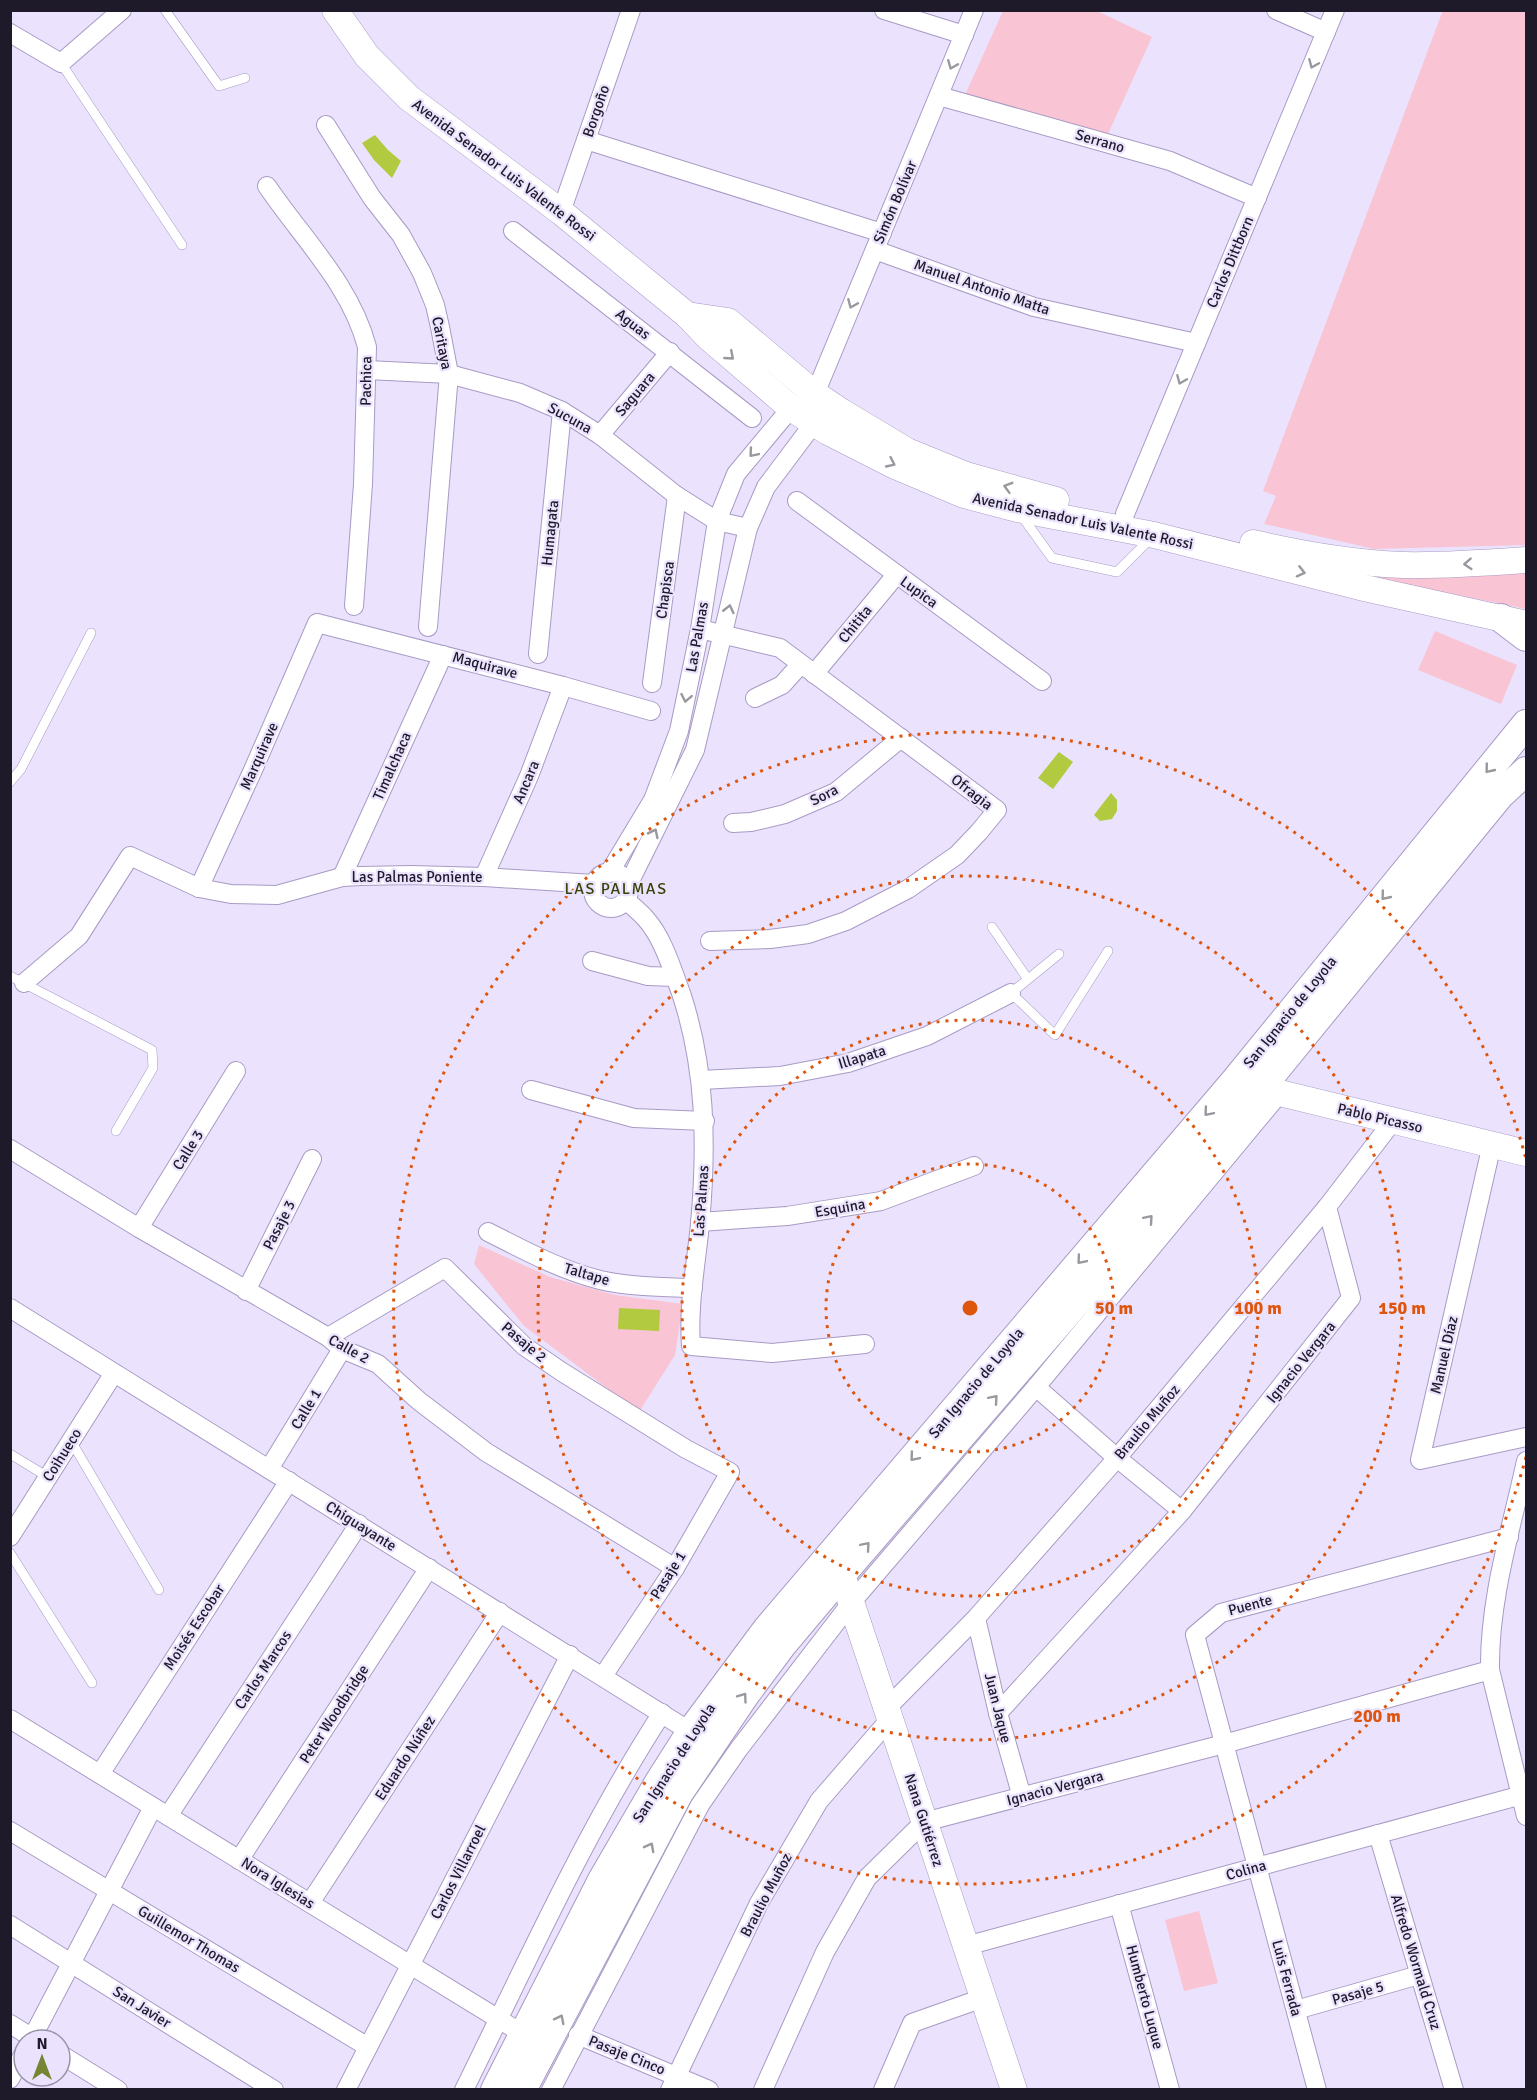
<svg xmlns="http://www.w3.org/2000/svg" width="1537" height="2100" viewBox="0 0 1537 2100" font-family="Signika,sans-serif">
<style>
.green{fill:#f9c4d3}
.water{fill:#b1ca3f}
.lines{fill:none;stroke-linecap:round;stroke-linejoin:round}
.lane-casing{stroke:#a89ac4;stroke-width:10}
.street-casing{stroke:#a89ac4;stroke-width:20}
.secondary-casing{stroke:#a89ac4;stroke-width:27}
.primary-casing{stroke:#a89ac4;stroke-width:30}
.lane{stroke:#fff;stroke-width:9}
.street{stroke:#fff;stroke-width:18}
.secondary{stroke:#fff;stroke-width:26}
.primary{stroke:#fff;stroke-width:28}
.oneway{stroke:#9a989f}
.ring{fill:none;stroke:#de560e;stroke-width:3;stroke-dasharray:3 6}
.labels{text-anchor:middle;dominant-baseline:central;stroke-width:4.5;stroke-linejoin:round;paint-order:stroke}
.street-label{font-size:15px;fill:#1f1a2a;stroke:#ebe3fe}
.neighbourhood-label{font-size:16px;letter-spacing:1.5px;fill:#384206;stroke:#ebe3fe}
.centre{fill:#de560e;stroke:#ebe3fe;stroke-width:3}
.ring-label{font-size:18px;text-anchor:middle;font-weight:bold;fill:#de560e;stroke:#ebe3fe;stroke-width:4.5;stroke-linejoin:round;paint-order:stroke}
</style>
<rect width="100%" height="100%" fill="#ebe3fe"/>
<g class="green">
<polygon points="1443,10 1526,11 1526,545 1374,549 1264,524 1276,496 1263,491"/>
<polygon points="1003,11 1097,11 1152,37 1108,134 965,95"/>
<polygon points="1526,572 1526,609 1375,578 1376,573"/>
<polygon points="1435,631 1517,665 1501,704 1418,670"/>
<polygon points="479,1245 550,1277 615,1295 683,1304 675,1355 639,1412 524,1326 474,1264"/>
<polygon points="1199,1911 1218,1983 1184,1991 1165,1920"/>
</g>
<g class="water">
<polygon points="375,135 388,150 401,161 392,178 374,160 362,143"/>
<polygon points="1059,752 1073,762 1053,789 1038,778"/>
<polygon points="1111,793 1117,800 1117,811 1112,819 1100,821 1094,815"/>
<polygon points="619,1308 660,1310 659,1331 618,1329"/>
</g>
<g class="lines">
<g class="lane-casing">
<g id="lane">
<polyline points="165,10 219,86 245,78"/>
<polyline points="61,63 182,245"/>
<polyline points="1021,515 1052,558 1117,572 1150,539"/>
<polyline points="10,782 21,769 91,633"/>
<polyline points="992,927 1027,978"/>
<polyline points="1059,954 1011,993 1055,1035 1108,951"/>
<polyline points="10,976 152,1050 153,1068 116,1131"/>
<polyline points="71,1441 159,1590"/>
<polyline points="10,1454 48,1477"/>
<polyline points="10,1553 92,1683"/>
</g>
</g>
<g class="street-casing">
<g id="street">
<polyline points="884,10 964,35"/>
<polyline points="1276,10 1326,32"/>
<polyline points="10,33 61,63 122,10"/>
<polyline points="939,96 1170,161 1257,198"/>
<polyline points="326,125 372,198 401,235 422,273 435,305 440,327 449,374 428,627"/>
<polyline points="586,140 882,233"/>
<path d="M 267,186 C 302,238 351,285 367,347 L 363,484 L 354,606"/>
<polyline points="561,212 631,10"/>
<polyline points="513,231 752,418"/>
<polyline points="875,250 1034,307 1196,343"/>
<polyline points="367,370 449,374 520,393 562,411 600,435 677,496 717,521 748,528"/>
<polyline points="600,435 670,352"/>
<polyline points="797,501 1042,681"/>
<polyline points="1125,514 1335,10"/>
<polyline points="700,629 780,648 997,810 979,832 957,855 908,889 846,921 808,934 770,939 710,941"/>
<polyline points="538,654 562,411"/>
<polyline points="814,674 896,575"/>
<polyline points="652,683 677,496"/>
<polyline points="755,698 782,685 800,665"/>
<polyline points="733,823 751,822 785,814 836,792 901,738"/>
<circle cx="611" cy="890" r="18"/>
<polyline points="609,873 653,800 679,731 700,629 717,521 736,474 791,408 801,402"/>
<polyline points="342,877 443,655"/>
<polyline points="484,877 529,776 563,686"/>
<polyline points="628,885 695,750 748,528 766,487 814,423 815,394 974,10"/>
<polyline points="199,888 253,770 317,623 563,686 651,711"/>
<path d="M 626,900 C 632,906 640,912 646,919 C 663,938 672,969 681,993 C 706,1068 707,1145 700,1224 C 696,1265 688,1305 691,1346 L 772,1353 L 865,1344"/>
<polyline points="592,961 648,976 675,977"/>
<polyline points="24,983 79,936 130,856 199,888 231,894 277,895 342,877 361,876 411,875 484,877 594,884"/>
<polyline points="701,1080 780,1076 848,1063 927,1036 1011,993"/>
<polyline points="531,1090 634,1118 705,1121"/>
<polyline points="1492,1144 1420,1460 1526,1437"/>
<polyline points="10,1149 139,1228 328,1337 342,1349 378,1364 419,1401 486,1452 675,1568"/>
<polyline points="700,1222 787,1216 881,1201 974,1166"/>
<polyline points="139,1228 236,1071"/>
<path d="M 488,1232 C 524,1250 560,1270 600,1280 C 630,1287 662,1287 693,1288"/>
<polyline points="246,1291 312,1159"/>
<polyline points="10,1308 699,1737"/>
<polyline points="328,1337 445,1268 524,1346 562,1372 686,1449 730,1472 675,1568 603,1676"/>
<polyline points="1036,1387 1117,1458 1182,1511"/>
<path d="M 1526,1461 C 1511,1530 1489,1599 1490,1670 L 1526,1816"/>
<polyline points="269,1469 342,1349"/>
<polyline points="10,1537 114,1373"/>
<polyline points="976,1618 998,1713 1022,1797"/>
<polyline points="886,1709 976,1618 1117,1458 1327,1207 1393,1121"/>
<polyline points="998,1713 1182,1511 1351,1298 1327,1207"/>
<polyline points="10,1719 531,2039"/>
<polyline points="100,1774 289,1481"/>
<polyline points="168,1816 359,1524"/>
<polyline points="10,1831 368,2047"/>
<polyline points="1378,1834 1454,2090"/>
<polyline points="239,1860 429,1568"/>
<polyline points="310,1903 500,1612"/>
<polyline points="1119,1904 1170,2090"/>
<polyline points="10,1925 274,2090"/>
<polyline points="966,1946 1526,1794"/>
<polyline points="1296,2010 1419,1975"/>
<polyline points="10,2024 36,2040"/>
<polyline points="578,2035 709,2090"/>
<polyline points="31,2040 153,1807"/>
<polyline points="60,2054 118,2090"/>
<polyline points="10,2079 24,2053"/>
<polyline points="346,2090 570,1655"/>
<path d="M 464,2090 C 527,1962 585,1832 662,1713"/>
<polyline points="551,2090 700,1805 738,1750 851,1603 1036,1387 1279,1094"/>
<polyline points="670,2090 759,1903 819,1801 890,1719"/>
<polyline points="763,2090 825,1952 867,1878 924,1822 1224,1744 1490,1670"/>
<polyline points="883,2090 912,2023 983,1998"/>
<polyline points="1317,2090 1195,1635 1221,1613 1509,1537"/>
</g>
</g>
<g class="secondary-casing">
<g id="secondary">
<polyline points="335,10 367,56 409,98 561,212 687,315 708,337 791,408 828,432 893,465 964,495 1017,509 1154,535 1360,587 1522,623"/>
<polyline points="687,315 728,321 815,394 842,412 907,451 966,475 1056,500"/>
<path d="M 1253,543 C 1300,554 1354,563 1403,565 C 1444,566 1485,563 1526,560"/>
<polyline points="1243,1084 1526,1153"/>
<polyline points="836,1557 1014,2090"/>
</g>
</g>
<g class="primary-casing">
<g id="primary">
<polyline points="1501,618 1526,637"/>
<polyline points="495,2090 602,1880 659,1782 692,1730 767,1629 1234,1082 1526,724"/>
<polyline points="522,2090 679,1793 745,1695 783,1644 841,1575 1241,1112 1500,795 1526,771"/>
</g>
</g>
<use href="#lane" class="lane"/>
<use href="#street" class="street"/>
<use href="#secondary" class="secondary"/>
<use href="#primary" class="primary"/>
</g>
<defs><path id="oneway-chevron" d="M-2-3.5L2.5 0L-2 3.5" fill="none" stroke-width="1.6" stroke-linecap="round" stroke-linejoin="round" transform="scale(1.5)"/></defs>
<g class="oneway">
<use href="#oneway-chevron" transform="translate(1313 64) rotate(113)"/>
<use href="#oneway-chevron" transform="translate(952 65) rotate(112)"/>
<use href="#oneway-chevron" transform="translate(852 304) rotate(113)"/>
<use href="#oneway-chevron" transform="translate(730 356) rotate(41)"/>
<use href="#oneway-chevron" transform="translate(1181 380) rotate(113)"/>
<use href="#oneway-chevron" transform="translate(753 453) rotate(130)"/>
<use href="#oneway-chevron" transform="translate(891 463) rotate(25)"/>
<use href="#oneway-chevron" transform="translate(1008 487) rotate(-164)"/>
<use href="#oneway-chevron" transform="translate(1468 564) rotate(176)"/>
<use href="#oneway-chevron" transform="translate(1301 572) rotate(14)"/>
<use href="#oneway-chevron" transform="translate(729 609) rotate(-77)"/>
<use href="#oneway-chevron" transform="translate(686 698) rotate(101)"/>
<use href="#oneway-chevron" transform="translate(1489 769) rotate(129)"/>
<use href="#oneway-chevron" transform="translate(654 833) rotate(-64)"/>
<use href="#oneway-chevron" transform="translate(1385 896) rotate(129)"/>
<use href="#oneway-chevron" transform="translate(1208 1112) rotate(130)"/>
<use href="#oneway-chevron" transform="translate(1149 1219) rotate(-49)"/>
<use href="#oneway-chevron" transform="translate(1081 1260) rotate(130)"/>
<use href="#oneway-chevron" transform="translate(994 1399) rotate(-49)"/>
<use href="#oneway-chevron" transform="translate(914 1457) rotate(130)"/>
<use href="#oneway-chevron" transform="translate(866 1546) rotate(-49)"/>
<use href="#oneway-chevron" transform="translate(743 1697) rotate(-54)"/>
<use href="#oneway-chevron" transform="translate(650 1847) rotate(-62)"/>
<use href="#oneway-chevron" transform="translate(560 2019) rotate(-63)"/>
</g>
<g class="ring">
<circle cx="970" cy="1308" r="144"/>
<circle cx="970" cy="1308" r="288"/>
<circle cx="970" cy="1308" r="432"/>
<path d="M1526 1457A576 576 0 1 1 1526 1159"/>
</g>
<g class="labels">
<g class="street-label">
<text transform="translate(596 111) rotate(-71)">Borgoño</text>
<text transform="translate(1100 141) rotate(16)">Serrano</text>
<text transform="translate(504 170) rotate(37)">Avenida Senador Luis Valente Rossi</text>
<text transform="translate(895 202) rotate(-67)">Simón Bolívar</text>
<text transform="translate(1230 262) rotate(-67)">Carlos Dittborn</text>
<text transform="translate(982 287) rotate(19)">Manuel Antonio Matta</text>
<text transform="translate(633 324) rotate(38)">Aguas</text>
<text transform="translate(442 343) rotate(79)">Caritaya</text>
<text transform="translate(366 381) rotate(-89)">Pachica</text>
<text transform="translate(635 394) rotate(-50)">Saguara</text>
<text transform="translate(570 418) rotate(29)">Sucuna</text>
<text transform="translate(1083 521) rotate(12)">Avenida Senador Luis Valente Rossi</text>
<text transform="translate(550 533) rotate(-84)">Humagata</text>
<text transform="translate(665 590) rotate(-82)">Chapisca</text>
<text transform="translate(919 592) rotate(36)">Lupica</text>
<text transform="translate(855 624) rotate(-51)">Chitita</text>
<text transform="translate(697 637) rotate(-80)">Las Palmas</text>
<text transform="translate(485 665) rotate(15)">Maquirave</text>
<text transform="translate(259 756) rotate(-66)">Marquirave</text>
<text transform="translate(392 766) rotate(-66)">Timalchaca</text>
<text transform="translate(526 782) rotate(-67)">Ancara</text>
<text transform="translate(972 792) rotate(38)">Ofragia</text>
<text transform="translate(824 795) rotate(-27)">Sora</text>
<text x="417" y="877">Las Palmas Poniente</text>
<text transform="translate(1290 1012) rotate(-51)">San Ignacio de Loyola</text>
<text transform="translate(862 1057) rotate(-17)">Illapata</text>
<text transform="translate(1380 1118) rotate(13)">Pablo Picasso</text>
<text transform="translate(188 1150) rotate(-58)">Calle 3</text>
<text transform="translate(701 1201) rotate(-86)">Las Palmas</text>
<text transform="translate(840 1208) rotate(-10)">Esquina</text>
<text transform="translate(279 1225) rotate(-63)">Pasaje 3</text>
<text transform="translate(587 1274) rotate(16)">Taltape</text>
<text transform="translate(524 1342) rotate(40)">Pasaje 2</text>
<text transform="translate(349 1349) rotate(29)">Calle 2</text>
<text transform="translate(1444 1355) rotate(-77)">Manuel Díaz</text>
<text transform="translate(1301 1362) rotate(-51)">Ignacio Vergara</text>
<text transform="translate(976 1383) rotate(-50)">San Ignacio de Loyola</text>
<text transform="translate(306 1409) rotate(-59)">Calle 1</text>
<text transform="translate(1147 1422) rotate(-50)">Braulio Muñoz</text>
<text transform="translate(62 1455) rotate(-58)">Coihueco</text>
<text transform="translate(361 1526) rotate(32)">Chiguayante</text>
<text transform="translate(668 1575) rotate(-58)">Pasaje 1</text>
<text transform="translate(1250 1605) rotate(-15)">Puente</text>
<text transform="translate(194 1627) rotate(-57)">Moisés Escobar</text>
<text transform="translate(263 1670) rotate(-57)">Carlos Marcos</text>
<text transform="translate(998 1708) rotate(76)">Juan Jaque</text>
<text transform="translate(334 1714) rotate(-57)">Peter Woodbridge</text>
<text transform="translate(405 1758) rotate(-57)">Eduardo Núñez</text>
<text transform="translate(674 1763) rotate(-57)">San Ignacio de Loyola</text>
<text transform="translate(1055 1788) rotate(-15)">Ignacio Vergara</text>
<text transform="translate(924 1820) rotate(72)">Nana Gutiérrez</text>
<text transform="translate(1246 1870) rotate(-15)">Colina</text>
<text transform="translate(458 1872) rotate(-63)">Carlos Villarroel</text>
<text transform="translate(278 1883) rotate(32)">Nora Iglesias</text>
<text transform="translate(766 1895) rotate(-62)">Braulio Muñoz</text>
<text transform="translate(189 1939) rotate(31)">Guillemor Thomas</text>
<text transform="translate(1416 1962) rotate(73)">Alfredo Wormald Cruz</text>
<text transform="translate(1287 1978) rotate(75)">Luis Ferrada</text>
<text transform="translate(1358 1993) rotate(-16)">Pasaje 5</text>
<text transform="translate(1145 1997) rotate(75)">Humberto Luque</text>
<text transform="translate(142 2007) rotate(32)">San Javier</text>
<text transform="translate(627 2055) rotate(22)">Pasaje Cinco</text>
</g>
<g class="neighbourhood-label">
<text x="616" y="889">LAS PALMAS</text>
</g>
</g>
<circle cx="970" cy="1308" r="9" class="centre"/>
<g class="ring-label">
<text x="1114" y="1314">50 m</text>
<text x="1258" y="1314">100 m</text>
<text x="1402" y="1314">150 m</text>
<text x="1377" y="1722">200 m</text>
</g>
<rect width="1537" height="2100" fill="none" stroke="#1f1a2a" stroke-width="24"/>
<g transform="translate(42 2058)"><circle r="28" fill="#ebe3fe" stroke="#9993a9" stroke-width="1.5"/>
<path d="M0-4.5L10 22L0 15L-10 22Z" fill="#758534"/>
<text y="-9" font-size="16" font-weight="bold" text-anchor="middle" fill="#1f1a2a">N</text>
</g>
</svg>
